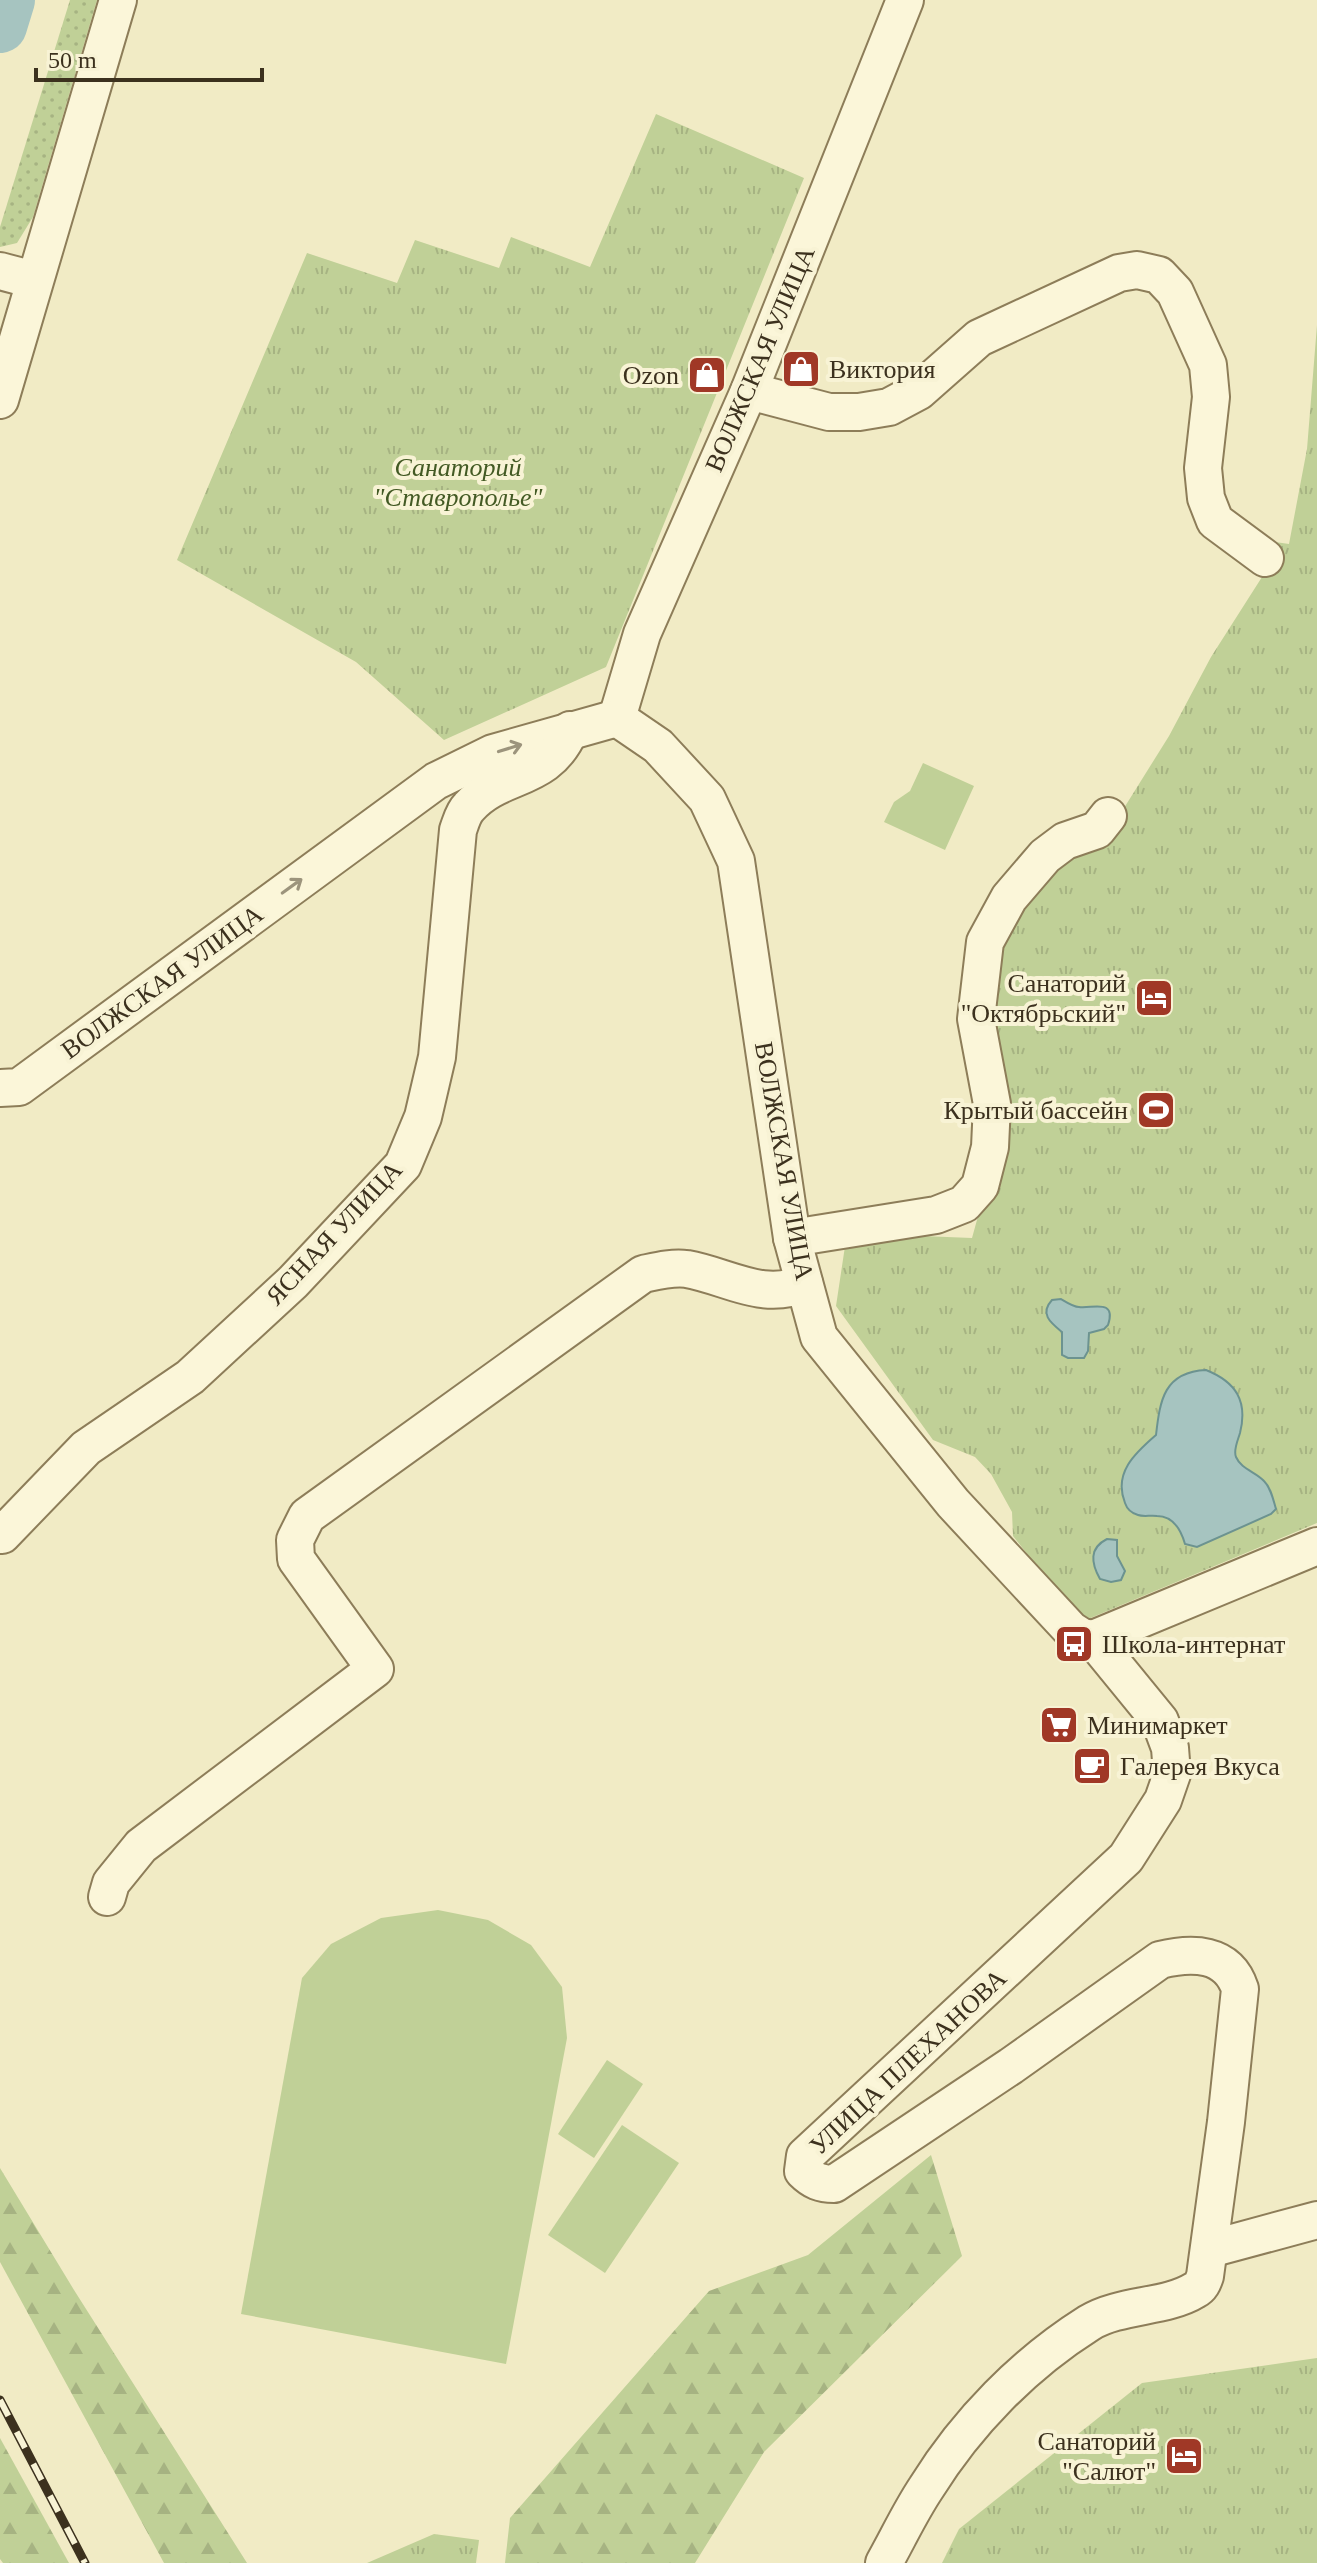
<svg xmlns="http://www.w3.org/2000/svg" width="1317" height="2563" viewBox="0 0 1317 2563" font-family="'Times New Roman',serif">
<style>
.grass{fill:url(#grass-dots)}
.forest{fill:url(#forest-firs)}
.park{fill:url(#park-tufts)}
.pitch{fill:#c0d097}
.water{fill:#a6c4c0;stroke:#6c9390;stroke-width:2}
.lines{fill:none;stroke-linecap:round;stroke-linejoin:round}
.river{stroke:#a6c4c0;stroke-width:54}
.minor-casing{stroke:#8d7d59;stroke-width:40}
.minor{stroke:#fbf6d9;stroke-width:36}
.rail-casing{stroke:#3c311e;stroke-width:9}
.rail{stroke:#f8f3d5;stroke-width:6;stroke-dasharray:18;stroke-linecap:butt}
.oneway{stroke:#9c947c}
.labels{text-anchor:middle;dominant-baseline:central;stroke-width:8;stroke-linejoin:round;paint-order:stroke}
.street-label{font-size:26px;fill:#3c311e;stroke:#f8f3d5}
.poi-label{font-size:26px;fill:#3c311e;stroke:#f8f3d5;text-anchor:start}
.park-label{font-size:26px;font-style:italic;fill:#435a24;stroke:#f8f3d5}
</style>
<defs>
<pattern id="grass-dots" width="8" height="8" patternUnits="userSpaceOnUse" patternTransform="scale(2)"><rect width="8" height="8" fill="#c0d097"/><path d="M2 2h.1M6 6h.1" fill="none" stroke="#a6b382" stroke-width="1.8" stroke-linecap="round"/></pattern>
<pattern id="forest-firs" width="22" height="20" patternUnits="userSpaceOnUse" patternTransform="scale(2)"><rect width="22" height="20" fill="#c0d097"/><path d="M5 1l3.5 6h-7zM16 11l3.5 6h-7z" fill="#a6b382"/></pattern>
<pattern id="park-tufts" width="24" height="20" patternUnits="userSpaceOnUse" patternTransform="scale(2)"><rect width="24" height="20" fill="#c0d097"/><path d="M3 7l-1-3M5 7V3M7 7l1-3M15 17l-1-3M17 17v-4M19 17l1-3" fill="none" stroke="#a6b382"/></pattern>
</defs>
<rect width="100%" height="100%" fill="#f1ebc5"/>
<polygon class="grass" points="70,0 97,0 33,217 17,243 0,247 0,227"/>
<g class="forest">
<polygon points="931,2155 962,2256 764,2452 695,2563 505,2563 510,2518 709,2291 808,2255"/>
<polygon points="0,2168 74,2290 247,2563 164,2563 0,2262"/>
<polygon points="0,2438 69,2563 3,2563 0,2559"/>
</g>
<g class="park">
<polygon points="656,114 804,178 606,667 444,740 356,662 177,560 307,253 397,283 415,240 499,268 511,237 590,267"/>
<polygon points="1317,325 1317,1523 1081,1622 1013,1536 1012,1512 991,1474 975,1457 933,1440 836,1306 847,1233 972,1238 996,1151 991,968 1013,915 1052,866 1103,837 1124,808 1169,736 1211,657 1262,577 1269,541 1289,544 1307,449"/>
<polygon points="1317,2358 1317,2563 942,2563 959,2529 1142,2383"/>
<polygon points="434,2534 479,2540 476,2563 367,2563"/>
</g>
<g class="pitch">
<polygon points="923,763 974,786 945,850 884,822 894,802 910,791"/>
<polygon points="438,1910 488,1920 531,1945 562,1987 567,2038 506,2364 241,2314 302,1978 331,1944 381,1918"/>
<polygon points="607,2060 643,2084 594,2158 558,2134"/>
<polygon points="622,2125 679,2163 605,2273 548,2235"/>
</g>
<g class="water">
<path d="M 1061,1299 C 1066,1302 1074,1307 1079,1307 C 1092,1309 1117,1298 1108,1325 L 1104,1329 L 1089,1333 L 1088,1351 L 1084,1358 L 1068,1358 L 1062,1355 L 1062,1332 C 1051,1323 1039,1314 1052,1300 Z"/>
<path d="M 1206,1370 C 1236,1382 1248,1401 1240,1433 C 1238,1440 1233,1450 1236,1457 C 1241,1469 1256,1472 1264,1481 C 1271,1488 1273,1499 1276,1509 L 1271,1514 L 1197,1547 L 1185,1544 C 1181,1530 1173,1516 1157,1516 C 1151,1515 1143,1517 1138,1515 C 1131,1513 1127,1509 1125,1503 C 1113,1473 1135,1453 1156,1435 C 1160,1400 1164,1372 1206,1370 Z"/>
<path d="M 1107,1539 L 1117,1540 L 1117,1556 L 1125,1571 L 1121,1580 L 1111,1582 L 1100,1579 C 1091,1563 1089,1548 1107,1539 Z"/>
</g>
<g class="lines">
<polyline class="river" points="0,26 8,0"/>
<g class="minor-casing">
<g id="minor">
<polyline points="0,271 34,280"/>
<polyline points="749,391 829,412 859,412 889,407 919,391 979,338 1119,273 1137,270 1159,275 1175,292 1208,365 1211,397 1203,468 1206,498 1215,521 1265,558"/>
<polyline points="0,400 118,0"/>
<polyline points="617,718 642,634 749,391 905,0"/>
<polyline points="0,1088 19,1087 436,781 493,753 617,718 658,746 707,799 736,861 792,1238 819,1337 953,1503 1071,1630 1082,1637 1093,1639"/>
<polyline points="792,1238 936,1215 964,1204 980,1186 990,1147 992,1104 976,1019 985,942 1009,898 1045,856 1065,841 1097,830 1108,816"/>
<path d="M 2,1535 L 86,1448 L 190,1377 L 293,1282 L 403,1165 L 423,1117 L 437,1057 L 458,830 C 461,822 463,813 469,807 C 501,771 547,784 570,730"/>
<polyline points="1093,1639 1317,1546"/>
<path d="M 107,1897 L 111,1883 L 141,1846 L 375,1669 L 296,1559 L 295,1540 L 307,1516 L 643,1274 C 657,1271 672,1267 687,1269 C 727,1276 764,1302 804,1283"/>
<polyline points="1210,2249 1317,2220"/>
<path d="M 884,2563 C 898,2538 910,2512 926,2488 C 967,2422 1024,2364 1089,2323 C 1120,2304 1166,2308 1195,2290 C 1201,2287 1203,2282 1205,2276 L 1226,2122 L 1240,1989 C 1228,1952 1192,1952 1160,1960 L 1011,2066 L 834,2184 C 821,2184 813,2181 803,2171 L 805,2156 L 1126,1858 L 1163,1800 L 1172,1774 L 1170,1748 L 1160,1721 L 1093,1639"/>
</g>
</g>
<use href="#minor" class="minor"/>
<g class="rail-casing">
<polyline id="rail" points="0,2400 85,2563"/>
</g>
<use href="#rail" class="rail"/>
</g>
<defs><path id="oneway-shaft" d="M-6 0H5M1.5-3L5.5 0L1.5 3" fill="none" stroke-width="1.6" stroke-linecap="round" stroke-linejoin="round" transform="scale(2)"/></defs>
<g class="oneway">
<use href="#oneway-shaft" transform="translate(510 748) rotate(-17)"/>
<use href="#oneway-shaft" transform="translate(292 886) rotate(-36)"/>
</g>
<defs>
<g id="shop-square" transform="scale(2)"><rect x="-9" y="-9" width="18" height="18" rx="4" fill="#a03826" stroke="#f8f3d5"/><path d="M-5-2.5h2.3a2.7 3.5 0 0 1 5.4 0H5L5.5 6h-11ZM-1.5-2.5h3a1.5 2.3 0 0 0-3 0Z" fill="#fff"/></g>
<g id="hotel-square" transform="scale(2)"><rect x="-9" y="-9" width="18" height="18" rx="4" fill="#a03826" stroke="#f8f3d5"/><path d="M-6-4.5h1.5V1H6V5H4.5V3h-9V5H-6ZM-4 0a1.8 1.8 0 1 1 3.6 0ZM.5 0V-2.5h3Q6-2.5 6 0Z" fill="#fff"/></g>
<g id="stadium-square" transform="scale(2)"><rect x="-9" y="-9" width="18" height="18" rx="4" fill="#a03826" stroke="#f8f3d5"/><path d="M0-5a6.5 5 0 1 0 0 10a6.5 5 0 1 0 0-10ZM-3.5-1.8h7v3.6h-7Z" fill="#fff"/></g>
<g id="bus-square" transform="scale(2)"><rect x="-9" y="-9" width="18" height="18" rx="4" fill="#a03826" stroke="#f8f3d5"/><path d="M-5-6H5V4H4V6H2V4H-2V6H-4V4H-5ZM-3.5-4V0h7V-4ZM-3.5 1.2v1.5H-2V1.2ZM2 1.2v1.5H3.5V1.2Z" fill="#fff"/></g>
<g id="supermarket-square" transform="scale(2)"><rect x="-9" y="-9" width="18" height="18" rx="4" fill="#a03826" stroke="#f8f3d5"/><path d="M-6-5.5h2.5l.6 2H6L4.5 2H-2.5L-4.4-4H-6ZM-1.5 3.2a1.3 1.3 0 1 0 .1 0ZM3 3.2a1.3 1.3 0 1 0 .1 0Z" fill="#fff"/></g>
<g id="cafe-square" transform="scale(2)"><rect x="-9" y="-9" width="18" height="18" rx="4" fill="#a03826" stroke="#f8f3d5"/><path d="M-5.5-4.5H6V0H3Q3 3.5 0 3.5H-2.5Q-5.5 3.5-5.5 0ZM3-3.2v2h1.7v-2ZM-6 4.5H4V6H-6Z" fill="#fff"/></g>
</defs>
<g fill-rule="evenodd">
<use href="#shop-square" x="801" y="369"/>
<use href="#shop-square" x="707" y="375"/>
<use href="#hotel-square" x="1154" y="998"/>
<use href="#stadium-square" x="1156" y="1110"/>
<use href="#bus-square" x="1074" y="1644"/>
<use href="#supermarket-square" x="1059" y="1725"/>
<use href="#cafe-square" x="1092" y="1766"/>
<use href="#hotel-square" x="1184" y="2456"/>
</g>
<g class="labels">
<g class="street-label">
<text transform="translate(760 359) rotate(-67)">ВОЛЖСКАЯ УЛИЦА</text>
<text transform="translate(162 982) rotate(-36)">ВОЛЖСКАЯ УЛИЦА</text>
<text transform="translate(784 1161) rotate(80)">ВОЛЖСКАЯ УЛИЦА</text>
<text transform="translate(334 1233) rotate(-47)">ЯСНАЯ УЛИЦА</text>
<text transform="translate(908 2062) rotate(-43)">УЛИЦА ПЛЕХАНОВА</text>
</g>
<g class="poi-label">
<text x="829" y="369">Виктория</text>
<text x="679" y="375" text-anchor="end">Ozon</text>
<text x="1126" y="983" text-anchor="end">Санаторий<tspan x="1126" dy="30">"Октябрьский"</tspan></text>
<text x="1128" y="1110" text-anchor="end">Крытый бассейн</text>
<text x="1102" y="1644">Школа-интернат</text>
<text x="1087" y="1725">Минимаркет</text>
<text x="1120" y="1766">Галерея Вкуса</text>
<text x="1156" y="2441" text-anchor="end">Санаторий<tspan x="1156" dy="30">"Салют"</tspan></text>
</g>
<g class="park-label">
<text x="458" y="467">Санаторий<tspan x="458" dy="30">"Ставрополье"</tspan></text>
</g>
</g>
<path d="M36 68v12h226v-12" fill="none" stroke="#3c311e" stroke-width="4"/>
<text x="48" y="68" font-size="24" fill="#3c311e" stroke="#f8f3d5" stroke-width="6" paint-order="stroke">50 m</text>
</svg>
